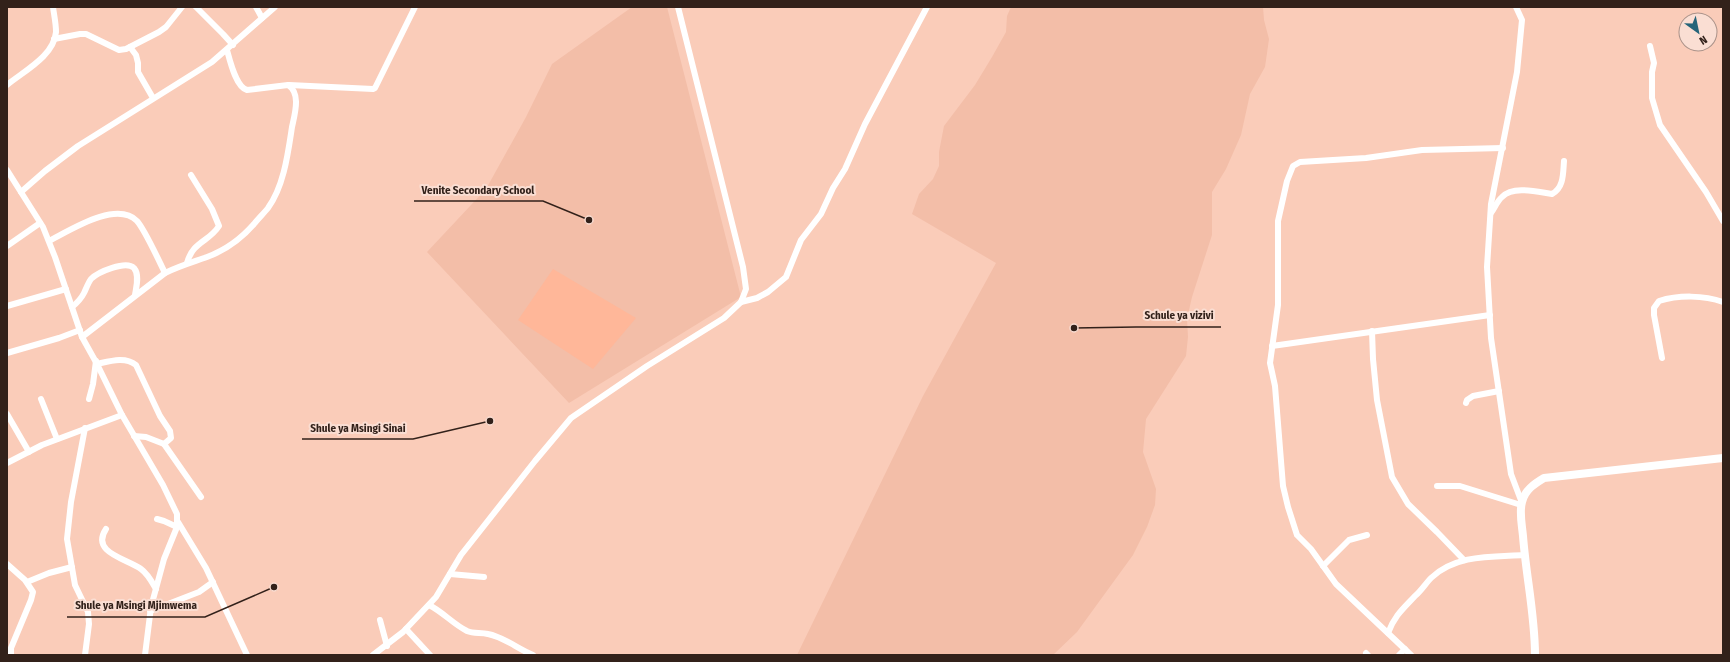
<svg xmlns="http://www.w3.org/2000/svg" width="1730" height="662" viewBox="0 0 1730 662" font-family="'Fira Sans Condensed',sans-serif">
<style>
.built{fill:#f3bea8}
.green{fill:#ffb799}
.lines{fill:none;stroke-linecap:round;stroke-linejoin:round}
.minor{stroke:#fff;stroke-width:6}
.tertiary{stroke:#fff;stroke-width:8}
.leader{fill:none;stroke:#32211a;stroke-width:1.5}
.callout-dot{fill:#32211a;stroke:#faded3;stroke-width:1.5}
.callout-label{font-size:11px;text-anchor:middle;font-weight:bold;fill:#32211a;stroke:#faded3;stroke-width:4;stroke-linejoin:round;paint-order:stroke}
</style>
<rect width="100%" height="100%" fill="#faccb9"/>
<g class="built">
<polygon points="632,7 667,7 741,297 569,403 427,252 486,189 526,117 552,64"/>
<polygon points="1011,7 1263,7 1264,20 1269,39 1265,67 1250,94 1241,135 1226,169 1212,192 1212,235 1192,297 1187,319 1188,337 1186,356 1146,419 1143,452 1156,489 1155,505 1147,527 1133,555 1077,632 1053,655 797,655 923,396 996,263 912,214 919,194 933,179 939,166 939,152 944,126 975,85 992,57 1006,32 1007,16"/>
</g>
<polygon class="green" points="553,269 636,318 593,369 518,320"/>
<g class="lines">
<g class="minor">
<polyline points="196,7 223,34 233,45"/>
<polyline points="256,7 262,18"/>
<polyline points="1516,7 1522,20 1517,72 1491,204 1487,267 1491,338 1511,474 1522,503"/>
<polyline points="54,39 80,34 86,34 119,50 126,49 159,32 166,27 182,7"/>
<polyline points="1650,46 1654,63 1652,72 1652,98 1660,125 1706,192 1723,221"/>
<polyline points="130,47 136,55 138,63 138,72 153,98"/>
<path d="M 7,85 C 24,71 54,56 56,32 C 56,23 54,15 53,7"/>
<polyline points="289,85 373,89 375,88 415,7"/>
<polyline points="7,170 43,227 55,257 82,337 97,364 122,415 163,485 177,514 177,527 164,559 151,607 145,655"/>
<polyline points="21,192 45,171 78,146 212,62 275,7"/>
<path d="M 1491,213 C 1495,208 1497,201 1502,197 C 1513,185 1538,192 1552,194 C 1564,188 1563,173 1564,161"/>
<path d="M 49,241 C 69,231 116,200 137,221 C 145,230 159,261 165,273"/>
<polyline points="7,246 40,223"/>
<path d="M 187,263 C 193,241 209,242 219,226 L 212,209 L 191,175"/>
<polyline points="741,302 757,298 768,292 786,277 801,240 821,214 833,188 845,169 865,124 927,7"/>
<polyline points="7,306 66,289"/>
<path d="M 72,307 C 77,303 81,299 84,293 C 86,289 88,283 91,279 C 98,272 126,260 134,268 C 140,275 136,288 135,295"/>
<polyline points="1372,331 1373,359 1377,400 1392,477 1408,504 1437,532 1464,560"/>
<path d="M 82,337 L 165,273 C 179,266 193,262 207,257 C 226,250 241,239 254,224 C 258,219 264,213 268,208 C 284,186 288,153 292,127 C 295,113 301,93 288,85 L 247,90 C 236,87 230,61 227,50"/>
<polyline points="1272,346 1490,315"/>
<polyline points="7,353 59,338 80,330"/>
<path d="M 1662,358 L 1654,315 L 1654,308 L 1659,301 C 1678,295 1704,295 1723,302"/>
<path d="M 97,364 C 110,361 125,356 136,365 L 160,416 L 170,431 L 171,438 L 164,444"/>
<polyline points="41,399 57,439"/>
<polyline points="89,399 93,384 96,361"/>
<polyline points="1466,403 1467,400 1473,396 1499,391"/>
<polyline points="7,414 29,452"/>
<polyline points="134,436 146,437 164,444 201,497"/>
<polyline points="7,463 42,445 122,415"/>
<polyline points="1437,486 1460,486 1521,505"/>
<polyline points="157,519 164,521 177,527"/>
<polyline points="178,522 206,568 247,655"/>
<path d="M 106,529 C 90,553 128,559 141,569 C 148,574 152,582 156,589"/>
<polyline points="7,564 25,580 33,592 31,600 11,648 11,655"/>
<polyline points="1323,566 1349,540 1367,535"/>
<polyline points="450,574 484,577"/>
<polyline points="27,582 49,573 72,567"/>
<path d="M 429,605 C 443,612 453,624 467,631 C 474,634 481,632 488,634 C 504,637 518,649 533,655"/>
<polyline points="150,611 199,592 213,582"/>
<polyline points="380,620 387,646"/>
<polyline points="406,629 430,655"/>
<path d="M 1388,633 C 1395,615 1403,609 1415,596 C 1421,591 1426,583 1431,578 C 1456,554 1493,557 1524,555"/>
<polyline points="1366,653 1368,655"/>
<polyline points="85,655 89,624 88,612 75,585 67,539 71,502 85,428"/>
<polyline points="373,655 403,632 436,597 461,555 535,461 571,418 647,366 724,318 741,302 746,289 743,267 678,7"/>
<polyline points="1399,655 1405,649"/>
<polyline points="1411,655 1336,584 1311,549 1297,535 1288,507 1283,486 1275,386 1270,363 1278,305 1278,221 1287,181 1293,166 1300,162 1366,158 1422,150 1503,148"/>
</g>
<path class="tertiary" d="M 1535,655 C 1535,615 1526,576 1523,536 C 1522,525 1519,512 1522,502 C 1525,490 1534,484 1544,478 L 1723,458"/>
</g>
<path class="leader" d="M589 220L543 201H414M1074 328L1136 327H1221M490 421L413 439H302M274 587L205 617H67"/>
<g class="callout-dot">
<circle cx="589" cy="220" r="4"/>
<circle cx="1074" cy="328" r="4"/>
<circle cx="490" cy="421" r="4"/>
<circle cx="274" cy="587" r="4"/>
</g>
<g class="callout-label">
<text x="478" y="194">Venite Secondary School</text>
<text x="1179" y="319">Schule ya vizivi</text>
<text x="358" y="432">Shule ya Msingi Sinai</text>
<text x="136" y="609">Shule ya Msingi Mjimwema</text>
</g>
<rect width="1730" height="662" fill="none" stroke="#32211a" stroke-width="16"/>
<g transform="translate(1698 32) rotate(147)"><circle r="19" fill="#faded3" stroke="#aa9289"/>
<path d="M0-3L7 15L0 10L-7 15Z" fill="#256479"/>
<text y="-6" font-size="11" font-weight="bold" text-anchor="middle" fill="#32211a">N</text>
</g>
</svg>
